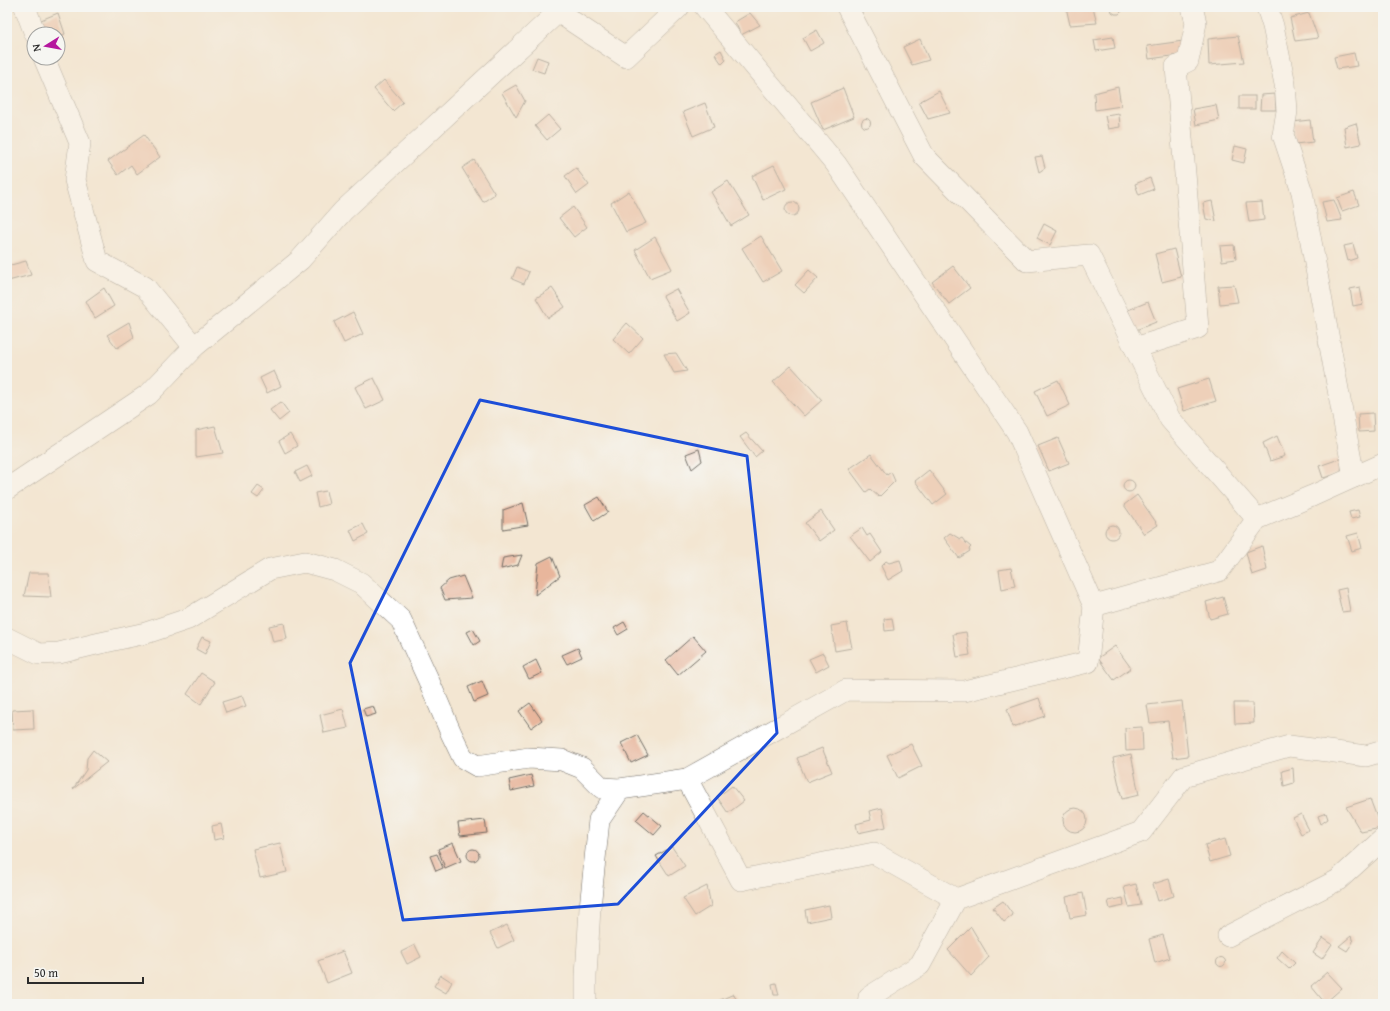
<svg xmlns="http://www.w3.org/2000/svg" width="1390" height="1011" viewBox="0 0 1390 1011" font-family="'Gentium Book Plus',serif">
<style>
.building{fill:#e8b69c}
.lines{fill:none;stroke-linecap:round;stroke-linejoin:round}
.minor-casing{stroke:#716c65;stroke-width:22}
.minor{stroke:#fff;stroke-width:21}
.marked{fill:none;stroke:#1d4ed8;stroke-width:3;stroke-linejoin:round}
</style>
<rect width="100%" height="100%" fill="#f6f6f2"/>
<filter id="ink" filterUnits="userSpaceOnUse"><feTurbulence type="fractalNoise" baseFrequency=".025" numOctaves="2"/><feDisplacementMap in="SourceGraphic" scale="8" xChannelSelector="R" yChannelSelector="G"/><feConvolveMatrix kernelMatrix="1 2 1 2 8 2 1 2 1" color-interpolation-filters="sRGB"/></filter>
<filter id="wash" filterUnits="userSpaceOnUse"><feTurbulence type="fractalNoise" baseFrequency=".012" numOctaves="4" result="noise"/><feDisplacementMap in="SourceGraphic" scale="16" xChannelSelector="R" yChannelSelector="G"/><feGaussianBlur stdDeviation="0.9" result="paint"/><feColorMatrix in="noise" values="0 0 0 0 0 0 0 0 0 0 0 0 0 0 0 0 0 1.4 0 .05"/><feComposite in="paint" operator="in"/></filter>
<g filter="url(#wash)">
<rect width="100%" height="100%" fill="#f3e6d2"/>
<g id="blocks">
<g class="building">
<polygon points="316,7 327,7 319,12"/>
<polygon points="1066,7 1093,7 1097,23 1070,25"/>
<polygon points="1111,7 1123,7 1123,10 1119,14 1115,14 1112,12"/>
<polygon points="58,13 65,34 58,37 58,34 46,34 41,20"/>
<polygon points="750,13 760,25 741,35 735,22"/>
<polygon points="1309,13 1318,38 1295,41 1290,18"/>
<polygon points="817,30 824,43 810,51 803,38"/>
<polygon points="1238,36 1244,62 1209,65 1208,39"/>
<polygon points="1113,37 1115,48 1096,51 1094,40"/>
<polygon points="920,39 929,60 912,65 903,47"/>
<polygon points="1183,41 1186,54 1149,59 1147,46"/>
<polygon points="721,50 726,60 722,64 715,54"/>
<polygon points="1354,53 1357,66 1337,69 1334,57"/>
<polygon points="537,57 548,61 544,73 532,69"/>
<polygon points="7,63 10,66 11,70 7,75"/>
<polygon points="384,80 403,102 393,111 374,89"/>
<polygon points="516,85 525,101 516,117 502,93"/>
<polygon points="1118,87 1121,106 1095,110 1094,93"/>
<polygon points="843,88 854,117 823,130 811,102"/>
<polygon points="939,91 950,113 928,119 919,102"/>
<polygon points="1275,94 1276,110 1260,110 1261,95"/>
<rect x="1239" y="96" width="16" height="13"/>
<polygon points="705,103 714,127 693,136 683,112"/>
<polygon points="1216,105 1219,120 1196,125 1193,109"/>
<polygon points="1119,114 1120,127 1108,129 1105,116"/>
<polygon points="548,115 560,129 547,140 535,126"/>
<circle cx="866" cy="123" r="4.5"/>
<polygon points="1310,120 1313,142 1295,144 1292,122"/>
<polygon points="1356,123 1361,144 1347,147 1344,127"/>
<polygon points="144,135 160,157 137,174 131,165 118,175 108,161"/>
<polygon points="1235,146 1247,149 1244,163 1232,160"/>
<polygon points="1042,156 1045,168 1039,172 1035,157"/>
<polygon points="474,160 495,194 483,202 462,168"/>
<polygon points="774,165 786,189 763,200 752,176"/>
<polygon points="576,168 589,185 577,194 565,176"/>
<polygon points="1150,178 1154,189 1139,195 1135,184"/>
<polygon points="728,181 749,215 731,226 711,192"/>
<polygon points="629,191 646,223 626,232 611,203"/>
<polygon points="1354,192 1359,205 1342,211 1337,198"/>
<polygon points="1334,200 1342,220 1327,222 1322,202"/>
<polygon points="1212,201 1216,221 1206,219 1203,203"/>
<polygon points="1262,202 1264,220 1249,222 1246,203"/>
<circle cx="792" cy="209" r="7"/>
<polygon points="573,207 587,227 574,237 559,218"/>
<polygon points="1044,224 1057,231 1050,245 1037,238"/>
<polygon points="761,236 782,271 763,282 742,248"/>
<polygon points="655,237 672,269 650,278 635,250"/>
<polygon points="1353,244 1357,258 1348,261 1344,246"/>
<polygon points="1234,245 1236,259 1222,261 1220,246"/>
<polygon points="1174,249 1181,277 1162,282 1155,254"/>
<polygon points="26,261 31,275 8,281 7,266"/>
<polygon points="953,266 970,288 949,304 932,282"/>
<polygon points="517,267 529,272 524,284 512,279"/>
<polygon points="809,270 818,278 804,293 795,285"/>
<polygon points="1234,285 1238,302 1220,304 1218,286"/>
<polygon points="1360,287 1363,304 1353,306 1350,289"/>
<polygon points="104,288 114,306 95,318 86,301"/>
<polygon points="552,288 565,307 548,318 536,298"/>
<polygon points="676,289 690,313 677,321 663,296"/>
<polygon points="1148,302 1156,322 1136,330 1128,310"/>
<polygon points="353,312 363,334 344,343 334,322"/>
<polygon points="129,322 134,337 117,348 107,335"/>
<polygon points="627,323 643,338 629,354 613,339"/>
<polygon points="676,353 687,371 674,373 664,354"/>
<polygon points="791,366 822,400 804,416 773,382"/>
<polygon points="274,371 281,386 267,393 260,378"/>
<polygon points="374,378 385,400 366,409 355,387"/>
<polygon points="1209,379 1216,401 1184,411 1177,389"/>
<polygon points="1058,380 1070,405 1047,416 1035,391"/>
<polygon points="281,402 289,413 279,421 270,410"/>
<polygon points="1373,413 1374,431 1359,432 1358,414"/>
<polygon points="215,426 223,453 196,457 196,430"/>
<polygon points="746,433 762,451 755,457 740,437"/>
<polygon points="290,434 297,446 285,453 279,441"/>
<polygon points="1277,436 1285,456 1270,461 1263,443"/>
<polygon points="1058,438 1069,463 1049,471 1038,446"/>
<polygon points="699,449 702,461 692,469 686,454"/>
<polygon points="871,454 887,475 891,472 895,481 879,497 870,489 866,492 849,469"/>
<polygon points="1342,458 1341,473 1323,478 1319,466"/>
<polygon points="307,466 312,476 300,482 295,472"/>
<polygon points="929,470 947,494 933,505 915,481"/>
<circle cx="1129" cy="486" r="6"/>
<polygon points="258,486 264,490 258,498 252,494"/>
<polygon points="326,491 329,504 318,507 315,493"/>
<polygon points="1137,495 1158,525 1144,534 1124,505"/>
<polygon points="599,497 608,512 594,521 585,505"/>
<polygon points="523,503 528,525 503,529 503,510"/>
<polygon points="1358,510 1360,517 1351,519 1349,512"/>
<polygon points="821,511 834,530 819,541 805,523"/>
<polygon points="363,524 368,534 355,541 350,530"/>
<circle cx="1112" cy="532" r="7"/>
<polygon points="862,528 867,536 870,534 882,552 870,562 850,536"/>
<polygon points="950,533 960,539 962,538 965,542 971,547 969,549 970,551 959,558 944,538"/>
<polygon points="1358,533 1362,548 1352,551 1347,536"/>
<polygon points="1262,546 1267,570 1252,575 1246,552"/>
<polygon points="522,555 518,565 501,569 503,558"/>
<polygon points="552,556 560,576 535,595 538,563"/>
<polygon points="900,560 903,571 888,580 881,566 886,561 889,563"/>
<polygon points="1011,568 1015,586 1002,589 999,570"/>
<polygon points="29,573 48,573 51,597 24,596"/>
<polygon points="463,576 472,598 445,600 440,588 449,580"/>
<polygon points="1346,588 1350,611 1342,612 1337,590"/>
<polygon points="1223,597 1228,614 1210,619 1206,602"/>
<polygon points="892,618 894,630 885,631 884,619"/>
<polygon points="624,622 628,629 618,635 614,628"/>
<polygon points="284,623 287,639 273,642 269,626"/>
<polygon points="847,623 852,648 835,651 831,626"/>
<polygon points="473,629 480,641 474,645 467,632"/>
<polygon points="966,632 970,655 957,657 953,634"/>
<polygon points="693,636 706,651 678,675 666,660"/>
<polygon points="202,637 211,641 205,654 196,649"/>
<polygon points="1115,646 1131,668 1114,680 1098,658"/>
<polygon points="578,648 582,657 567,664 562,655"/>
<polygon points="823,653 829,665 816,672 809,659"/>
<polygon points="536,660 542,673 529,679 523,667"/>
<polygon points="201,673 215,682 201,704 187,694"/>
<polygon points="482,681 488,696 474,702 468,687"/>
<polygon points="242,696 246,706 226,713 222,702"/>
<polygon points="1039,698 1045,716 1013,727 1007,709"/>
<polygon points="1182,701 1188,756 1173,758 1168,721 1150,723 1147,705"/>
<polygon points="530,703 542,720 531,728 519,711"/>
<polygon points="1234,703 1253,703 1254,723 1235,724"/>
<polygon points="373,706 376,714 366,717 363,709"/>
<polygon points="33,709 34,729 13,730 12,710"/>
<polygon points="343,709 348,728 324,733 320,715"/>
<polygon points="1142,727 1143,750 1126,751 1125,728"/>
<polygon points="637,735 648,755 631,763 621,743"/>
<polygon points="911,744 922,766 898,778 887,755"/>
<polygon points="822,748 832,772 807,782 797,758"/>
<polygon points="93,750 107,762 73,789 86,770 87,758"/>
<polygon points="1131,754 1139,795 1122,799 1113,758"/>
<polygon points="1293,768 1294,783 1284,786 1282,771"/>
<polygon points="531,775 534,786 511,791 509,780"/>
<polygon points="732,786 744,801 728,813 717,797"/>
<polygon points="1370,799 1381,828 1361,832 1346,807"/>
<polygon points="882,808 886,827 858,833 856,824 871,820 869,811"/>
<circle cx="1075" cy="820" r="12"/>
<polygon points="644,811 662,826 654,835 636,820"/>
<polygon points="1326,813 1328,819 1321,824 1318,816"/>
<polygon points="1301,814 1309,830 1301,834 1293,818"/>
<polygon points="485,820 487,833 460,836 458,823"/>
<polygon points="221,824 224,838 214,840 212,826"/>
<polygon points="1225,839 1230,856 1210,862 1205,845"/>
<polygon points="280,843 287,872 260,878 253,849"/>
<polygon points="453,843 461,861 445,868 438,849"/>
<polygon points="672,847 685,866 669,876 656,856"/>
<circle cx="473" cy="855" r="6"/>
<polygon points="437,854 443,868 436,871 430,856"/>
<polygon points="1169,879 1174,896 1158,901 1153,884"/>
<polygon points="1136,884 1141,905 1129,907 1124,887"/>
<polygon points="707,886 711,906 695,916 683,898"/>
<polygon points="1083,893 1087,915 1070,918 1066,897"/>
<polygon points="1123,898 1124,906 1110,909 1108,901"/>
<polygon points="1003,901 1013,915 1004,922 993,908"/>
<polygon points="829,905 831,917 807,922 805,910"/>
<polygon points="507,925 514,940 498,948 490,933"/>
<polygon points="971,927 989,957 971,976 948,950"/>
<polygon points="1163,935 1170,958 1155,963 1149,939"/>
<polygon points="1351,936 1353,942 1347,951 1339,946"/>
<polygon points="1323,938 1332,944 1322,959 1313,953"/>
<polygon points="415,945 421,957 407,964 401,952"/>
<polygon points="343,951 352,973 327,983 318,961"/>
<polygon points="1282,951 1295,963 1289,969 1277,958"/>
<circle cx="1221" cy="962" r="4.5"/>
<polygon points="1327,972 1342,988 1325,1003 1311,986"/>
<polygon points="441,975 452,982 446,993 434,986"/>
<polygon points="776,983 779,995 774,995 772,984"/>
<polygon points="734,994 738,1004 711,1004"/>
<polygon points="1251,1000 1254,1004 1244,1004"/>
</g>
</g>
</g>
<g filter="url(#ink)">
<use href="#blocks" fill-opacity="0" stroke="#716c65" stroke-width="1"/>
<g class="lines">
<g class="minor-casing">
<g id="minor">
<polyline points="25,7 35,34"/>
<polyline points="847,7 924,156 1027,261 1089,255 1170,419 1257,519"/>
<polyline points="1267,7 1273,26 1285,84 1287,111 1283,135 1302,192 1354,477"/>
<polyline points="194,347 300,260 343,211 558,12 626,57 679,7"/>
<polyline points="1135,348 1198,328 1176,67 1188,61 1196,23 1192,7"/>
<polyline points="7,489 149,394 194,347 145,287 97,261 75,180 80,143 44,58"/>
<polyline points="1094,606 1219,571 1257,519 1312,496 1383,464"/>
<polyline points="7,638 39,654 59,653 96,644 146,633 188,619 270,569 305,562 335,570 361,583 401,620 428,679 451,733 463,758 477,766 529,758 562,760 582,768 602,788 620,789 687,779 846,690 964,691 1088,662 1094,606 1017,432 836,164 705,7"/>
<polyline points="687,779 741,880 874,853 956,899 1141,832 1184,776 1289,746 1366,756 1383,751"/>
<polyline points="1228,936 1338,880 1383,839"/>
<polyline points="586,1004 586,976 590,908 599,820 620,789"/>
<polyline points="868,1004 869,997 920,965 956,899"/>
</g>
</g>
<use href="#minor" class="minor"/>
</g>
</g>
<path d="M0 0H1390V1011H0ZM 480,400 L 747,456 L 777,733 L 618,904 L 403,920 L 350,663 Z" fill="#f3e6d2" fill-opacity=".55" fill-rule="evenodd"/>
<path class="marked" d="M 480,400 L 747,456 L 777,733 L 618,904 L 403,920 L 350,663 Z"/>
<rect width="1390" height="1011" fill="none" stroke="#f6f6f2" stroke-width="24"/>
<g transform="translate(46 46) rotate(259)"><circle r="19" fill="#f6f6f2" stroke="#a5a5a2"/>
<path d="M0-3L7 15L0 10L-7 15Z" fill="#b5179e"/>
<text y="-6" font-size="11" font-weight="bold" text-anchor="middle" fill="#2b2b2b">N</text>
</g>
<path d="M28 977v6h115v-6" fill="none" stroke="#2b2b2b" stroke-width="2"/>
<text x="34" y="977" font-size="12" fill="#2b2b2b" stroke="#f6f6f2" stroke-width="3" paint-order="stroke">50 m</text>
</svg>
